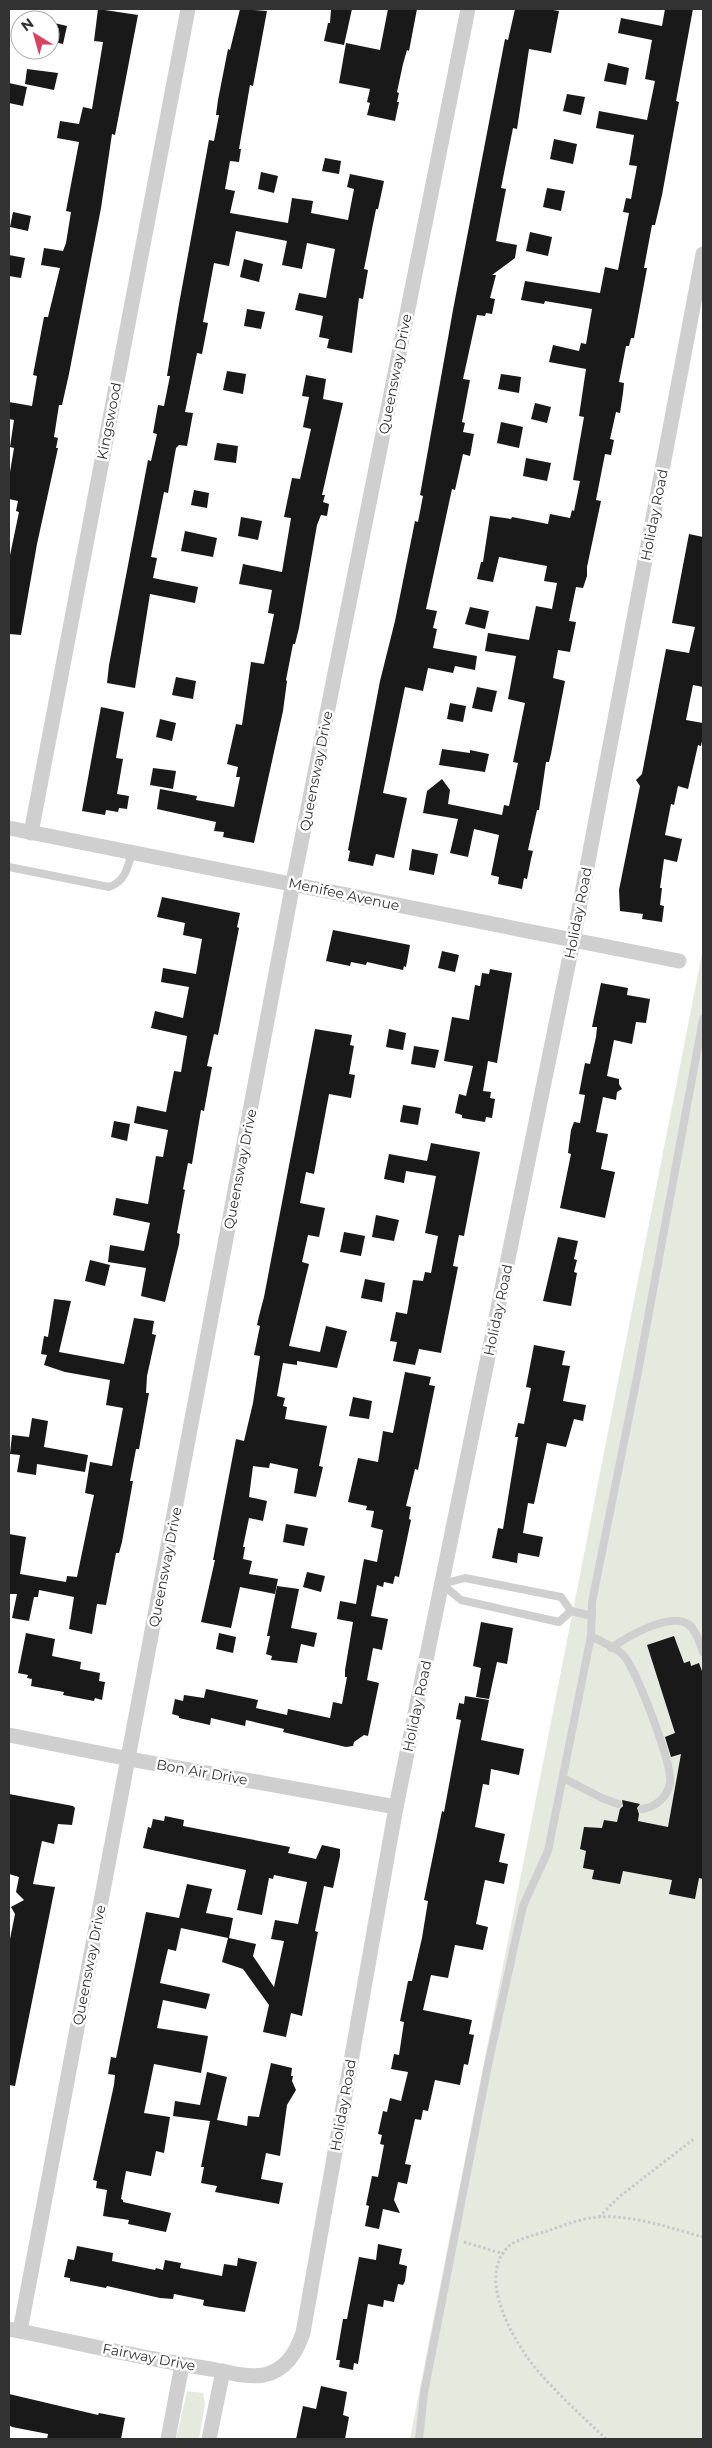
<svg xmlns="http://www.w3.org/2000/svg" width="712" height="2448" viewBox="0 0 712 2448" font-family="Montserrat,sans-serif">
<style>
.green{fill:#e6eade}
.building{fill:#191919}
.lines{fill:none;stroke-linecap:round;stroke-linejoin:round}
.path{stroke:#c9c9c9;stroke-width:3;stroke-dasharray:2.5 2.5;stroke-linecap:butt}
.lane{stroke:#cfcfcf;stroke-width:8}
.street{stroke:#cfcfcf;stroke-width:15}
.labels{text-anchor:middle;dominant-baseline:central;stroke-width:5;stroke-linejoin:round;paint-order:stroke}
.street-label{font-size:14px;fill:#323232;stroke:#fff}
</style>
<rect width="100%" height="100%" fill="#fff"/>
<g class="green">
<polygon points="703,949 703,2439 410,2439"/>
<polygon points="187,2391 203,2393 205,2404 199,2439 176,2439"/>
</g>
<g class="building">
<polygon points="98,9 138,15 115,135 112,134 101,208 69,374 62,405 59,405 54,437 58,438 56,448 58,448 37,544 21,635 9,634 9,560 19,512 16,511 18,501 9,499 9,478 14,448 10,447 14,420 9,419 9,402 32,406 37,376 33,375 44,317 48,317 60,268 41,265 44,248 63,251 66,243 71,212 66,211 79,142 57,138 60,121 79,124 83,107 92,109 103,42 94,41"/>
<polygon points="240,9 267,11 253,86 250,85 239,149 241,149 239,162 230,161 225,189 235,191 230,213 288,223 292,198 313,201 311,213 348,220 354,189 347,187 350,174 384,181 378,209 376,209 364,269 368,270 363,299 359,298 352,353 327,348 329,339 319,337 323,316 295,310 299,293 326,298 335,249 307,243 302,269 282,265 287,241 236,231 229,266 214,263 203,322 208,323 202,354 197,353 185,412 193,413 187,446 179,445 176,448 168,493 164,492 151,557 157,558 153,578 198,587 195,603 150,594 135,688 107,683 109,665 148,460 151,461 157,434 153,433 158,405 164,406 170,376 167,376 179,304 209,140 214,141 219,115 216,115 218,100 228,49 230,50"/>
<polygon points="331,9 352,9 344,45 324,41 328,23 330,23"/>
<polygon points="388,9 417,9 409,51 407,50 403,64 397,92 399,93 397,102 399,102 395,121 367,115 370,103 367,102 370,89 339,83 346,43 380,50"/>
<polygon points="515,9 547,9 559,11 551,53 529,49 517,129 513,128 501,188 506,189 496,241 517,245 515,258 492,275 496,275 490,298 495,299 492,314 486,313 485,316 477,315 463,379 470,380 462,422 465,423 463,432 474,434 470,456 463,454 455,490 452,489 426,609 437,611 433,628 437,629 433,648 477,656 475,670 455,666 453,673 428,668 423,691 405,687 383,793 407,798 394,858 376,854 373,866 348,861 350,851 348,850 380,681 395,621 415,521 418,522 423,496 420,495 453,310 505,39 508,40"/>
<polygon points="665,9 693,9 676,101 679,102 662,195 655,225 652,225 644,268 647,268 634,338 631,338 629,346 626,346 619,382 624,383 623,393 620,413 616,412 610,439 614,440 611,455 605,454 596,500 601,501 587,567 587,576 583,588 576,587 569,621 576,622 570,652 558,650 553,678 565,681 551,754 549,762 546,762 539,810 537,810 528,850 533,851 531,859 527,879 524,878 522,889 498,884 499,877 491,875 499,835 474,829 468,857 450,853 458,819 423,813 427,791 442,779 450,790 448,804 502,815 504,805 509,806 518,763 513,762 525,703 508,699 516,656 485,651 488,633 529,640 536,606 552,609 557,583 544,581 547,566 499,557 493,582 477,579 481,562 483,562 490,516 511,519 512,517 548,524 550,514 570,518 572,510 574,511 580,481 573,480 584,417 579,416 586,369 549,362 553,345 579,351 581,343 586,344 592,309 545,301 544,304 521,300 525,281 600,293 605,267 618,270 629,213 623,212 626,198 631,199 637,166 629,165 634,135 596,128 599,111 647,120 655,81 645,79 652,40 618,33 621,18 662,26"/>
<polygon points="50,22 67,26 63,44 50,41"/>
<polygon points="608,63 629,68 626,85 604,81"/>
<polygon points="27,69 58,73 54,90 25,84"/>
<polygon points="9,83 27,87 23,106 9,103"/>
<polygon points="567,94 585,97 581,115 563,111"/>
<polygon points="554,139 577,144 573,164 550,159"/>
<polygon points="325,158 341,161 339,174 322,171"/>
<polygon points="261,172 278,176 274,193 258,189"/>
<polygon points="547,188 565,191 561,211 543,207"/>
<polygon points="13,212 31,216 28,231 10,227"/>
<polygon points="530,232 552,237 548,256 526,251"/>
<polygon points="9,255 25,258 21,278 9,276"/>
<polygon points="244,259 263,264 259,282 240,277"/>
<polygon points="247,309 265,312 261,329 244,326"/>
<polygon points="227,371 246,374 243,394 223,390"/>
<polygon points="501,374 521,377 519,393 498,389"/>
<polygon points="306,375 326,379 323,399 343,403 322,495 325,495 323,502 329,504 327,516 321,515 317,525 299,628 295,644 293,644 286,680 287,681 283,711 254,843 223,837 224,832 214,831 216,822 157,809 160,789 197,796 196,800 234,807 240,777 236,777 238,767 227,764 236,724 242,725 251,662 264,664 274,614 268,613 272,590 239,584 243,564 282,572 291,518 284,517 292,478 300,479 311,429 303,427 309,397 302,396"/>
<polygon points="535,403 551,407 547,423 531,419"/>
<polygon points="501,422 523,427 519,448 497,443"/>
<polygon points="217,443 238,446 236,463 214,460"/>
<polygon points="526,458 551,463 547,481 523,476"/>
<polygon points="194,490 209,493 207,508 191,505"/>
<polygon points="241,517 262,521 258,540 238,536"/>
<polygon points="185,531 217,538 213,557 181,551"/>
<polygon points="689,534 703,537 703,687 693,685 686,720 703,723 703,736 701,746 698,745 688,789 678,786 674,805 671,804 665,835 682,839 677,862 664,859 660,888 662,888 660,905 664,906 662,922 642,919 643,914 620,911 619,890 640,786 636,780 642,774 666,649 689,653 695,627 672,623"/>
<polygon points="470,607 489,611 485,629 465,624"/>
<polygon points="176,677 196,681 193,699 172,695"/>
<polygon points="477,687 497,691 492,712 472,708"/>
<polygon points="450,703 466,706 463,722 447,719"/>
<polygon points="101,707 124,712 116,758 123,759 117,794 129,796 127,809 119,808 118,812 106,810 105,815 82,811"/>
<polygon points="160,719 176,723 172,741 156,737"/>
<polygon points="442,749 470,753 470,750 489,754 485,772 439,765"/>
<polygon points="153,768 176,771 173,789 150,785"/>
<polygon points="412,849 438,854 434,875 409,870"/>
<polygon points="162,897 240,913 237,927 239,928 218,1035 214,1034 207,1066 212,1067 204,1111 201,1110 192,1164 188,1163 183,1189 185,1190 177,1233 180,1234 179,1244 165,1302 141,1296 146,1268 108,1262 110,1245 144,1251 150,1223 113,1215 116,1198 148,1204 156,1156 163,1157 168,1130 134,1123 137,1106 166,1112 174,1071 181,1072 187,1036 151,1028 155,1011 183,1018 189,987 161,982 163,968 196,974 202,939 183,935 185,923 157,917"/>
<polygon points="333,930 410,945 406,967 404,966 403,970 367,962 366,965 351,962 350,966 326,961"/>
<polygon points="442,951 459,955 455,972 438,968"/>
<polygon points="490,969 512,973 497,1063 488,1061 483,1091 491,1092 490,1098 495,1099 492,1118 486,1117 485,1122 462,1118 462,1115 455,1113 459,1094 466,1096 473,1066 444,1061 452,1017 469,1020 475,985 480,986 482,973 489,974"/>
<polygon points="601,983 628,988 627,995 650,999 646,1023 636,1022 632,1044 614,1040 607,1076 619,1079 619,1084 622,1089 617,1092 616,1100 603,1097 596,1132 608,1134 601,1169 615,1172 605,1218 560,1208 571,1154 568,1153 571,1130 574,1122 580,1123 585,1095 579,1094 583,1073 585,1063 590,1064 596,1037 597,1027 592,1027"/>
<polygon points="315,1029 352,1035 350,1045 354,1046 349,1074 355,1075 351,1098 329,1094 314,1174 306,1172 300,1203 325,1208 319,1237 308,1235 302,1262 309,1264 289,1346 320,1352 326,1326 347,1331 337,1368 297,1361 297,1365 283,1363 277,1396 285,1398 283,1406 287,1407 285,1419 327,1426 319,1466 323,1467 316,1497 294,1493 298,1469 270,1463 269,1468 253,1466 249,1497 267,1501 263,1521 249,1518 243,1547 245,1547 243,1559 252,1561 249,1574 278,1579 275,1594 240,1587 231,1628 201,1622 215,1560 213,1560 236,1439 244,1441 253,1403 260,1356 254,1355 260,1326 257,1325 259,1316 264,1297"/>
<polygon points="389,1029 406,1033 403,1050 386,1047"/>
<polygon points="414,1046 439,1050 435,1068 411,1064"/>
<polygon points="403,1105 421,1108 418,1125 400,1122"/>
<polygon points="114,1121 130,1124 127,1141 111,1137"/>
<polygon points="431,1143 480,1152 464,1236 459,1235 453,1266 458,1267 441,1353 419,1349 415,1365 393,1361 397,1342 390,1341 396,1312 407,1314 413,1280 423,1281 425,1272 431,1273 438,1236 425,1233 436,1176 406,1171 404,1183 384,1179 389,1154 427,1161"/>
<polygon points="376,1215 399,1220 394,1241 372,1237"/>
<polygon points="344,1232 365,1236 361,1256 340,1252"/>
<polygon points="558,1237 578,1241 574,1259 577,1260 574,1272 577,1273 571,1306 543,1301"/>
<polygon points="90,1260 110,1265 105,1286 85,1281"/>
<polygon points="365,1279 385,1283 382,1302 361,1298"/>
<polygon points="54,1299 71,1301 59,1352 124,1364 134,1318 154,1321 152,1334 156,1335 147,1376 146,1393 149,1393 139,1449 136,1449 130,1481 133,1481 122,1542 119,1553 116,1553 106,1605 97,1604 92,1634 69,1629 74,1597 39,1590 38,1597 34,1597 29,1621 12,1618 17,1594 9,1594 9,1534 26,1537 20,1574 66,1582 67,1576 77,1577 94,1495 85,1493 90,1462 112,1466 123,1408 106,1405 110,1380 65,1372 44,1365 47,1355 41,1354 44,1336 48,1337"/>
<polygon points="534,1345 565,1351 562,1365 570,1366 563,1401 586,1405 583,1421 574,1419 566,1447 547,1443 534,1504 528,1503 523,1533 543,1537 539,1557 518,1553 517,1563 492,1558 498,1528 503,1529 518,1437 515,1437 518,1423 524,1424 531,1388 526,1387"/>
<polygon points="405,1372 431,1377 429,1385 435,1386 418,1470 415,1469 406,1506 411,1507 409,1519 411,1520 399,1577 395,1576 393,1584 384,1582 383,1587 377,1585 371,1616 388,1619 382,1650 373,1648 367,1680 379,1683 368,1736 364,1735 354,1742 353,1746 346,1747 283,1732 284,1729 246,1720 245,1726 211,1718 210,1725 179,1718 179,1716 172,1714 175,1699 183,1701 184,1695 204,1698 206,1689 258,1700 256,1708 287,1715 288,1709 330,1718 333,1702 342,1704 347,1677 345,1677 345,1670 353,1622 337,1619 340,1601 356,1604 364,1559 377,1562 383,1530 371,1527 374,1511 366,1510 367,1506 348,1502 358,1458 378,1462 383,1431 393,1433"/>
<polygon points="353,1397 372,1401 369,1419 349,1416"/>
<polygon points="32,1418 48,1421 44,1447 88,1455 85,1472 37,1464 36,1475 17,1472 20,1455 10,1454 12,1435 29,1437"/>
<polygon points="286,1524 308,1528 304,1546 283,1542"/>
<polygon points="307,1572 325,1576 321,1592 303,1587"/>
<polygon points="277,1586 299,1589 291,1628 317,1633 314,1647 301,1644 297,1663 271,1660 272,1656 266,1654 270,1636 267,1636"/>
<polygon points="481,1622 513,1628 507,1664 497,1662 489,1699 476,1697 481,1668 473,1666"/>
<polygon points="26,1633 55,1639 52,1656 81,1662 80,1669 100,1673 99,1681 105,1682 102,1700 95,1698 94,1701 63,1695 64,1692 31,1686 32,1679 27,1678 28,1675 18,1673"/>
<polygon points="219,1633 236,1637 233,1653 216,1649"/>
<polygon points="674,1636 684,1663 690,1661 691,1666 699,1663 703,1674 703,1879 699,1878 695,1899 669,1894 672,1880 623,1871 620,1884 592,1879 594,1870 583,1868 586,1851 580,1849 584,1827 602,1828 604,1820 617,1822 620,1809 623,1806 622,1800 640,1804 637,1808 639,1814 638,1821 668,1827 681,1754 671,1757 665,1737 675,1733 647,1645"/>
<polygon points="465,1696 489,1700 481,1740 524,1749 519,1775 491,1769 489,1785 483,1784 475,1827 505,1834 499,1862 508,1864 504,1884 485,1880 476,1924 488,1927 483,1950 455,1945 448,1978 431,1975 423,2010 472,2020 469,2034 474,2035 468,2065 464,2064 460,2085 435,2080 428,2111 423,2110 421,2120 415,2119 405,2164 411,2165 407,2184 398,2182 394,2200 400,2213 383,2209 379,2229 365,2226 369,2206 366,2205 372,2176 378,2177 384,2145 380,2144 382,2135 378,2134 383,2111 387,2112 390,2098 401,2101 408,2072 391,2069 394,2054 399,2055 404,2022 400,2021 408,1981 412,1981 422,1938 428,1901 424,1900 442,1811 444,1812 461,1720 456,1719 459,1703 464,1704"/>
<polygon points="9,1794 73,1806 75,1808 72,1825 58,1824 54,1844 42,1841 33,1884 55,1887 15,2086 9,2085 9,1944 15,1914 11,1907 24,1900 16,1892 19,1877 9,1874"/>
<polygon points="165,1816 184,1820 183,1826 290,1847 288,1853 316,1859 322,1845 340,1849 340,1856 333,1888 324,1886 315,1931 318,1932 302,2016 291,2013 286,2037 263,2032 269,2005 243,1969 222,1962 228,1938 181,1928 176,1951 168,1949 160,1983 210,1994 206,2009 163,2000 157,2028 208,2036 201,2073 154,2064 144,2113 170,2117 164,2153 156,2151 151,2176 126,2171 121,2199 123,2200 123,2202 171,2213 166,2232 128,2224 129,2220 103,2216 107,2190 96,2188 97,2181 93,2180 114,2085 115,2075 108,2074 111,2057 116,2058 146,1912 179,1918 187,1884 212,1889 206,1913 233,1918 229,1938 256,1944 253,1956 274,1987 284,1941 271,1939 275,1920 298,1924 307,1882 274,1875 273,1879 269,1878 262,1915 237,1910 246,1870 143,1848 148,1827 151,1828 153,1819 164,1821"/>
<polygon points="271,2063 292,2068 291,2076 293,2076 292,2081 296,2090 287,2105 280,2156 266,2153 261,2179 283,2183 279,2204 215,2192 217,2186 201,2183 204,2167 201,2167 210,2121 173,2116 175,2101 200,2105 207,2072 227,2077 217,2120 247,2126 248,2116 259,2117"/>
<polygon points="378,2244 402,2249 399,2264 407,2266 405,2281 403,2285 398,2284 394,2302 384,2300 383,2307 368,2304 358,2364 354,2363 353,2370 339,2367 340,2360 336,2360 343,2319 347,2319 359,2257 376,2260"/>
<polygon points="77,2246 113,2253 112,2261 155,2270 156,2268 163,2270 165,2260 181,2263 180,2268 222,2276 224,2264 237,2266 238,2258 257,2262 245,2312 205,2306 203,2305 204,2300 174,2294 173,2299 160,2298 107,2286 106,2288 70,2281 70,2278 64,2277 68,2259 74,2260"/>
<polygon points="321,2386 347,2392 343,2415 349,2417 345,2439 296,2439 303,2406 316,2409"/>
<polygon points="9,2394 98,2415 99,2413 125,2418 121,2439 47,2439 48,2434 12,2427 9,2425"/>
</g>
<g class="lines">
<g class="path">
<polyline points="599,2217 619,2197 695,2138"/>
<polyline points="464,2242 504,2254"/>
<path d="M 606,2439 C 582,2416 543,2381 525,2354 C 507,2327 479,2274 509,2246 C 517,2239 535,2235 544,2232 C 562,2226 581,2218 599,2217 C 633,2215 671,2228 703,2237"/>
</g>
<g class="lane">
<path d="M 9,867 L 109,887 C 125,882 128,867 132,852"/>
<polygon points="465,1578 561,1597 571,1611 559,1622 461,1600 442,1584"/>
<polyline points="571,1611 592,1616"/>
<path d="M 591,1636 C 601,1642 617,1647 624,1656 C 637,1671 672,1763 670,1782 C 668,1797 656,1807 642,1809"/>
<path d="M 611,1648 C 627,1637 669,1612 688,1624 C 696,1629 700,1644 703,1652"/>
<polyline points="563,1778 602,1798 618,1804"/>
<polyline points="419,2439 424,2393 488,2065 523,1906 548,1851 591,1636 592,1602 638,1372 703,1019"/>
</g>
<g class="street">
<polyline points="9,828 679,961"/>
<polyline points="31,833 188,9"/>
<polyline points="9,1735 129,1759 396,1807"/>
<path d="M 9,2329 C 76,2342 143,2359 211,2369 C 227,2372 247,2378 264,2375 C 286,2370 296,2353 303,2333 L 396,1807 L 573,941 L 703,254"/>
<polyline points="20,2331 293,883 468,9"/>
<polyline points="168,2439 182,2365"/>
<polyline points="209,2439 223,2371"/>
</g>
</g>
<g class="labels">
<g class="street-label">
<text transform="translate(395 374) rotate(-79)">Queensway Drive</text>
<text transform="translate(109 421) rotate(-79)">Kingswood</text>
<text transform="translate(654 515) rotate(-79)">Holiday Road</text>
<text transform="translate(316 771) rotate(-79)">Queensway Drive</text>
<text transform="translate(344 894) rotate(12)">Menifee Avenue</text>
<text transform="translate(578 913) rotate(-79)">Holiday Road</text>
<text transform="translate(240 1169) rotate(-79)">Queensway Drive</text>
<text transform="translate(498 1310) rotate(-78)">Holiday Road</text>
<text transform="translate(165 1567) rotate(-79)">Queensway Drive</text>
<text transform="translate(417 1706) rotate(-78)">Holiday Road</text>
<text transform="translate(202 1772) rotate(10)">Bon Air Drive</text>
<text transform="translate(89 1965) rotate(-79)">Queensway Drive</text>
<text transform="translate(343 2105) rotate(-80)">Holiday Road</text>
<text transform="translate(149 2357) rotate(11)">Fairway Drive</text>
</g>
</g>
<rect width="712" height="2448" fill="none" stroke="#323232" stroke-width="20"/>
<g transform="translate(35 35) rotate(323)"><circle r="24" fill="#ffffff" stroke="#adadad"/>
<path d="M0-4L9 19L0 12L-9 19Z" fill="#db4262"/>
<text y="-8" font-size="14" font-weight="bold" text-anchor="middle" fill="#323232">N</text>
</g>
</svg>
